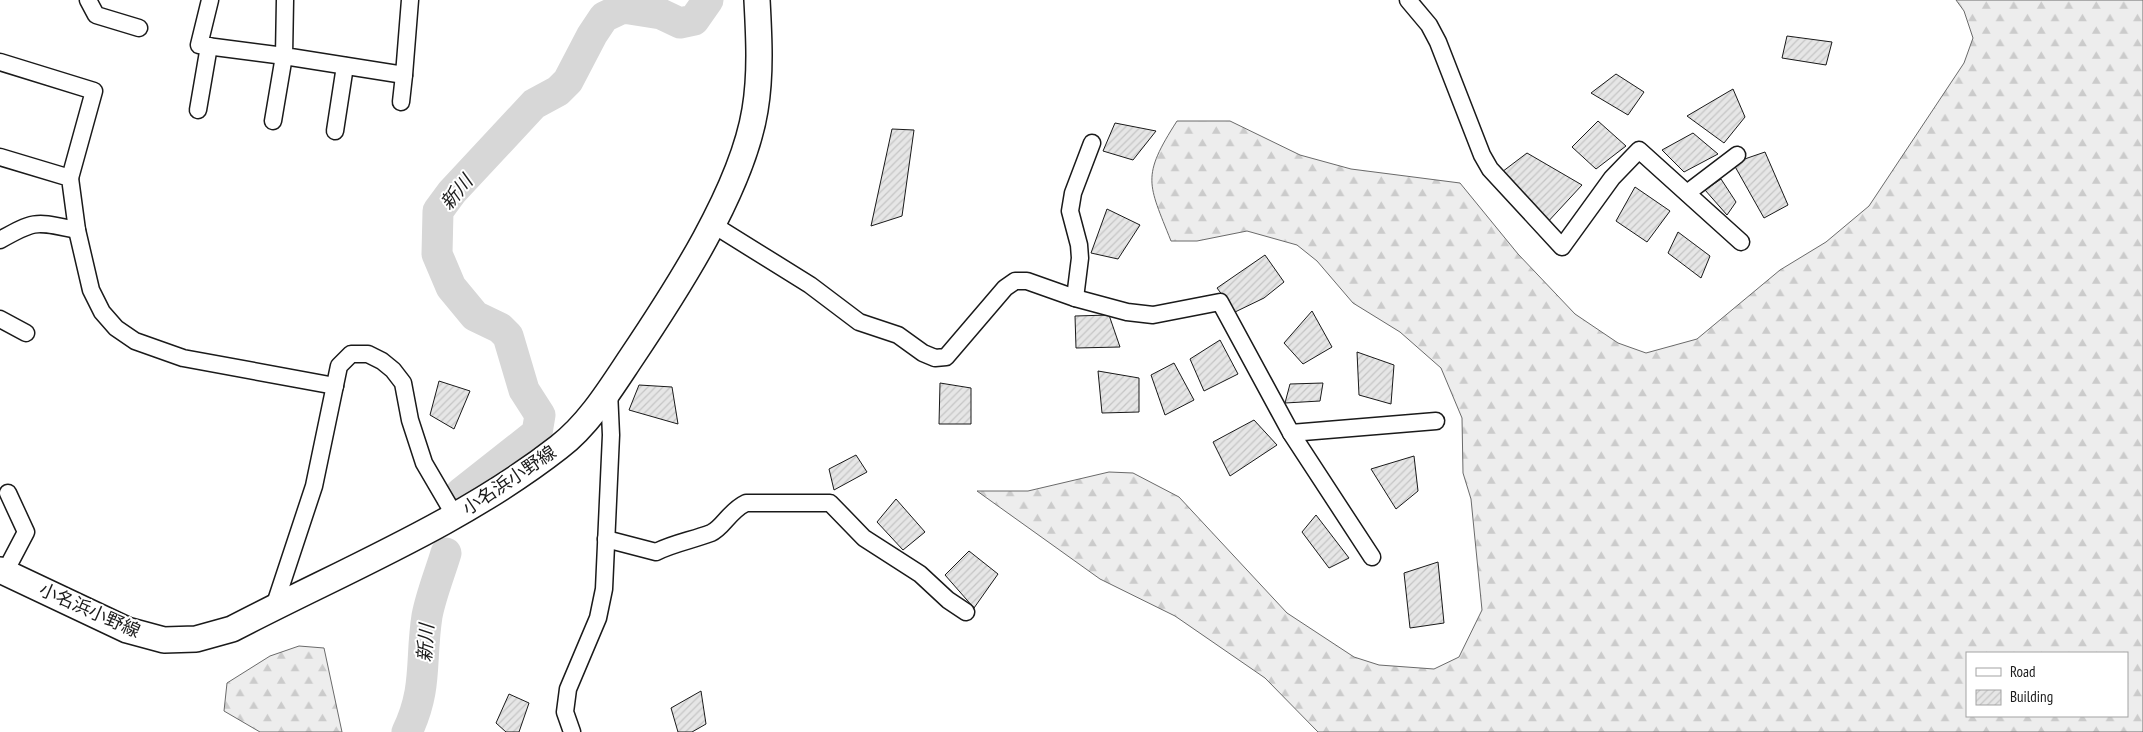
<svg xmlns="http://www.w3.org/2000/svg" width="2143" height="732" viewBox="0 0 2143 732" font-family="'PT Sans Narrow','Noto Sans JP',sans-serif">
<style>
.forest{fill:url(#forest-firs);stroke:#6a6a6a;fill-rule:evenodd}
.lines{fill:none;stroke-linecap:round;stroke-linejoin:round}
.river{stroke:#d7d7d7;stroke-width:31}
.building{fill:url(#building-hatch);stroke:#1a1a1a}
.minor-casing{stroke:#1a1a1a;stroke-width:19}
.primary-casing{stroke:#1a1a1a;stroke-width:28}
.minor{stroke:#fff;stroke-width:16}
.primary{stroke:#fff;stroke-width:25}
.labels{text-anchor:middle;dominant-baseline:central;stroke-width:4;stroke-linejoin:round;paint-order:stroke}
.street-label{font-size:18px;fill:#1a1a1a;stroke:#fff}
.water-label{font-size:19px;font-style:italic;fill:#1a1a1a;stroke:#fff}
</style>
<defs>
<pattern id="forest-firs" width="22" height="20" patternUnits="userSpaceOnUse" patternTransform="scale(1.25)"><rect width="22" height="20" fill="#ededed"/><path d="M5 1l3.5 6h-7zM16 11l3.5 6h-7z" fill="#cbcbcb"/></pattern>
<pattern id="building-hatch" width="6" height="6" patternUnits="userSpaceOnUse" patternTransform="scale(1.25)"><rect width="6" height="6" fill="#e6e6e6"/><path d="M-1 1l2-2M0 6l6-6M5 7l2-2" fill="none" stroke="#c5c5c5"/></pattern>
</defs>
<rect width="100%" height="100%" fill="#fff"/>
<g class="forest">
<path d="M 1956,0 L 2143,0 L 2143,732 L 1318,732 L 1265,678 L 1175,616 L 1100,579 L 977,491 L 1028,491 L 1109,472 L 1133,473 L 1179,497 L 1287,613 L 1354,657 L 1379,665 L 1434,669 L 1459,657 L 1482,610 L 1471,499 L 1463,473 L 1462,418 L 1441,368 L 1400,332 L 1353,303 L 1317,261 L 1297,245 L 1247,231 L 1197,241 L 1171,241 C 1148,183 1141,177 1177,121 L 1230,121 L 1300,155 L 1351,169 L 1460,183 L 1518,254 L 1575,314 L 1618,343 L 1646,353 L 1697,339 L 1780,270 L 1826,242 L 1869,206 L 1964,63 L 1973,38 L 1964,11 ZM 2127,653 L 2127,716 L 1967,716 L 1967,653 Z"/>
<polygon points="299,646 324,648 342,732 260,732 224,711 227,683 270,656"/>
</g>
<g class="lines">
<g class="river">
<polyline points="461,493 537,433 540,415 524,390 508,336 500,328 475,316 451,287 437,254 438,211 452,192 534,104 558,91 568,81 592,35 604,17 623,8 661,14 680,23 694,20 708,0"/>
<path d="M 407,732 C 428,688 420,661 427,616 C 431,595 440,573 446,553"/>
</g>
</g>
<g class="building">
<polygon points="1787,36 1832,42 1826,65 1782,58"/>
<polygon points="1616,74 1644,92 1628,115 1591,93"/>
<polygon points="1733,89 1745,117 1724,143 1687,116"/>
<polygon points="1598,121 1626,146 1596,169 1572,147"/>
<polygon points="1115,123 1156,131 1133,160 1103,151"/>
<polygon points="892,129 914,130 902,216 871,226"/>
<polygon points="1693,133 1718,154 1684,172 1662,150"/>
<polygon points="1765,152 1788,205 1764,218 1733,163"/>
<polygon points="1527,153 1582,185 1545,225 1498,175"/>
<polygon points="1721,179 1736,202 1727,215 1705,190"/>
<polygon points="1635,187 1670,211 1647,242 1616,221"/>
<polygon points="1107,209 1140,225 1118,259 1091,253"/>
<polygon points="1678,232 1710,256 1701,278 1668,253"/>
<polygon points="1265,255 1284,282 1264,298 1235,312 1217,288"/>
<polygon points="1312,311 1332,347 1303,364 1284,343"/>
<polygon points="1109,315 1120,347 1076,348 1075,316"/>
<polygon points="1220,340 1238,374 1204,391 1190,359"/>
<polygon points="1357,352 1394,365 1391,404 1359,395"/>
<polygon points="1174,363 1194,400 1165,415 1151,375"/>
<polygon points="1098,371 1139,378 1139,412 1102,413"/>
<polygon points="439,381 470,391 454,429 430,415"/>
<polygon points="940,383 971,388 971,424 939,424"/>
<polygon points="1323,383 1320,401 1285,403 1290,384"/>
<polygon points="639,385 672,387 678,424 629,410"/>
<polygon points="1254,420 1277,445 1230,476 1213,442"/>
<polygon points="856,455 867,472 834,490 829,469"/>
<polygon points="1414,456 1418,491 1396,509 1371,469"/>
<polygon points="896,499 925,532 903,550 877,522"/>
<polygon points="1316,515 1349,558 1329,568 1302,532"/>
<polygon points="969,551 998,574 974,608 945,575"/>
<polygon points="1438,562 1444,623 1410,628 1404,573"/>
<polygon points="701,691 706,724 692,732 678,732 671,708"/>
<polygon points="509,694 529,703 519,732 506,732 496,723"/>
</g>
<g class="lines">
<g class="minor-casing">
<g id="minor">
<polyline points="88,0 96,15 139,28"/>
<polyline points="210,0 199,45 284,56 273,121"/>
<polyline points="285,0 284,56 404,75 410,0"/>
<polyline points="1408,0 1429,25 1438,42 1482,155 1490,169 1562,247 1612,178 1639,150 1741,242"/>
<polyline points="0,62 94,91 70,178"/>
<polyline points="401,102 404,75"/>
<polyline points="198,110 209,46"/>
<polyline points="335,131 345,66"/>
<polyline points="0,157 70,178 77,230 91,290 102,312 116,328 135,341 183,358 335,386"/>
<polyline points="1687,193 1737,155"/>
<polyline points="712,224 810,285 859,322 898,335 923,353 935,358 946,357 1005,288 1015,281 1027,281 1075,298 1127,312 1153,315 1220,302 1291,433 1372,557"/>
<path d="M 0,240 C 37,219 36,222 77,230"/>
<polyline points="1075,298 1080,258 1079,245 1070,211 1073,193 1092,143"/>
<polyline points="0,319 26,333"/>
<polyline points="1291,433 1436,421"/>
<path d="M 606,539 L 656,552 C 674,543 693,540 711,533 C 723,528 729,511 746,503 L 830,503 L 864,538 L 920,574 L 948,600 L 966,612"/>
<polyline points="5,572 26,532 8,493"/>
<polyline points="274,607 314,486 339,366 351,354 368,354 382,361 393,370 403,383 410,420 424,463 455,516"/>
<polyline points="572,732 565,712 568,689 598,618 604,589 611,435 609,391"/>
</g>
</g>
<g class="primary-casing">
<path id="primary" d="M 0,570 L 127,630 L 164,640 L 196,639 L 232,629 C 341,572 462,523 559,447 C 589,424 611,388 631,358 C 676,291 742,190 755,110 C 761,74 759,37 757,0"/>
</g>
<use href="#minor" class="minor"/>
<use href="#primary" class="primary"/>
</g>
<g class="labels">
<g class="street-label">
<text transform="translate(509 480) rotate(-34)">小名浜小野線</text>
<text transform="translate(90 610) rotate(24)">小名浜小野線</text>
</g>
<g class="water-label">
<text transform="translate(456 192) rotate(-50)">新川</text>
<text transform="translate(425 643) rotate(-86)">新川</text>
</g>
</g>
<rect x="1966" y="652" width="162" height="65" fill="#ffffff" stroke="#a3a3a3"/>
<rect x="1976" y="668" width="25" height="8" fill="#ffffff" stroke="#a3a3a3"/>
<text x="2010" y="677" font-size="15" fill="#1a1a1a">Road</text>
<rect x="1976" y="690" width="25" height="15" fill="url(#building-hatch)" stroke="#a3a3a3"/>
<text x="2010" y="702" font-size="15" fill="#1a1a1a">Building</text>
</svg>
